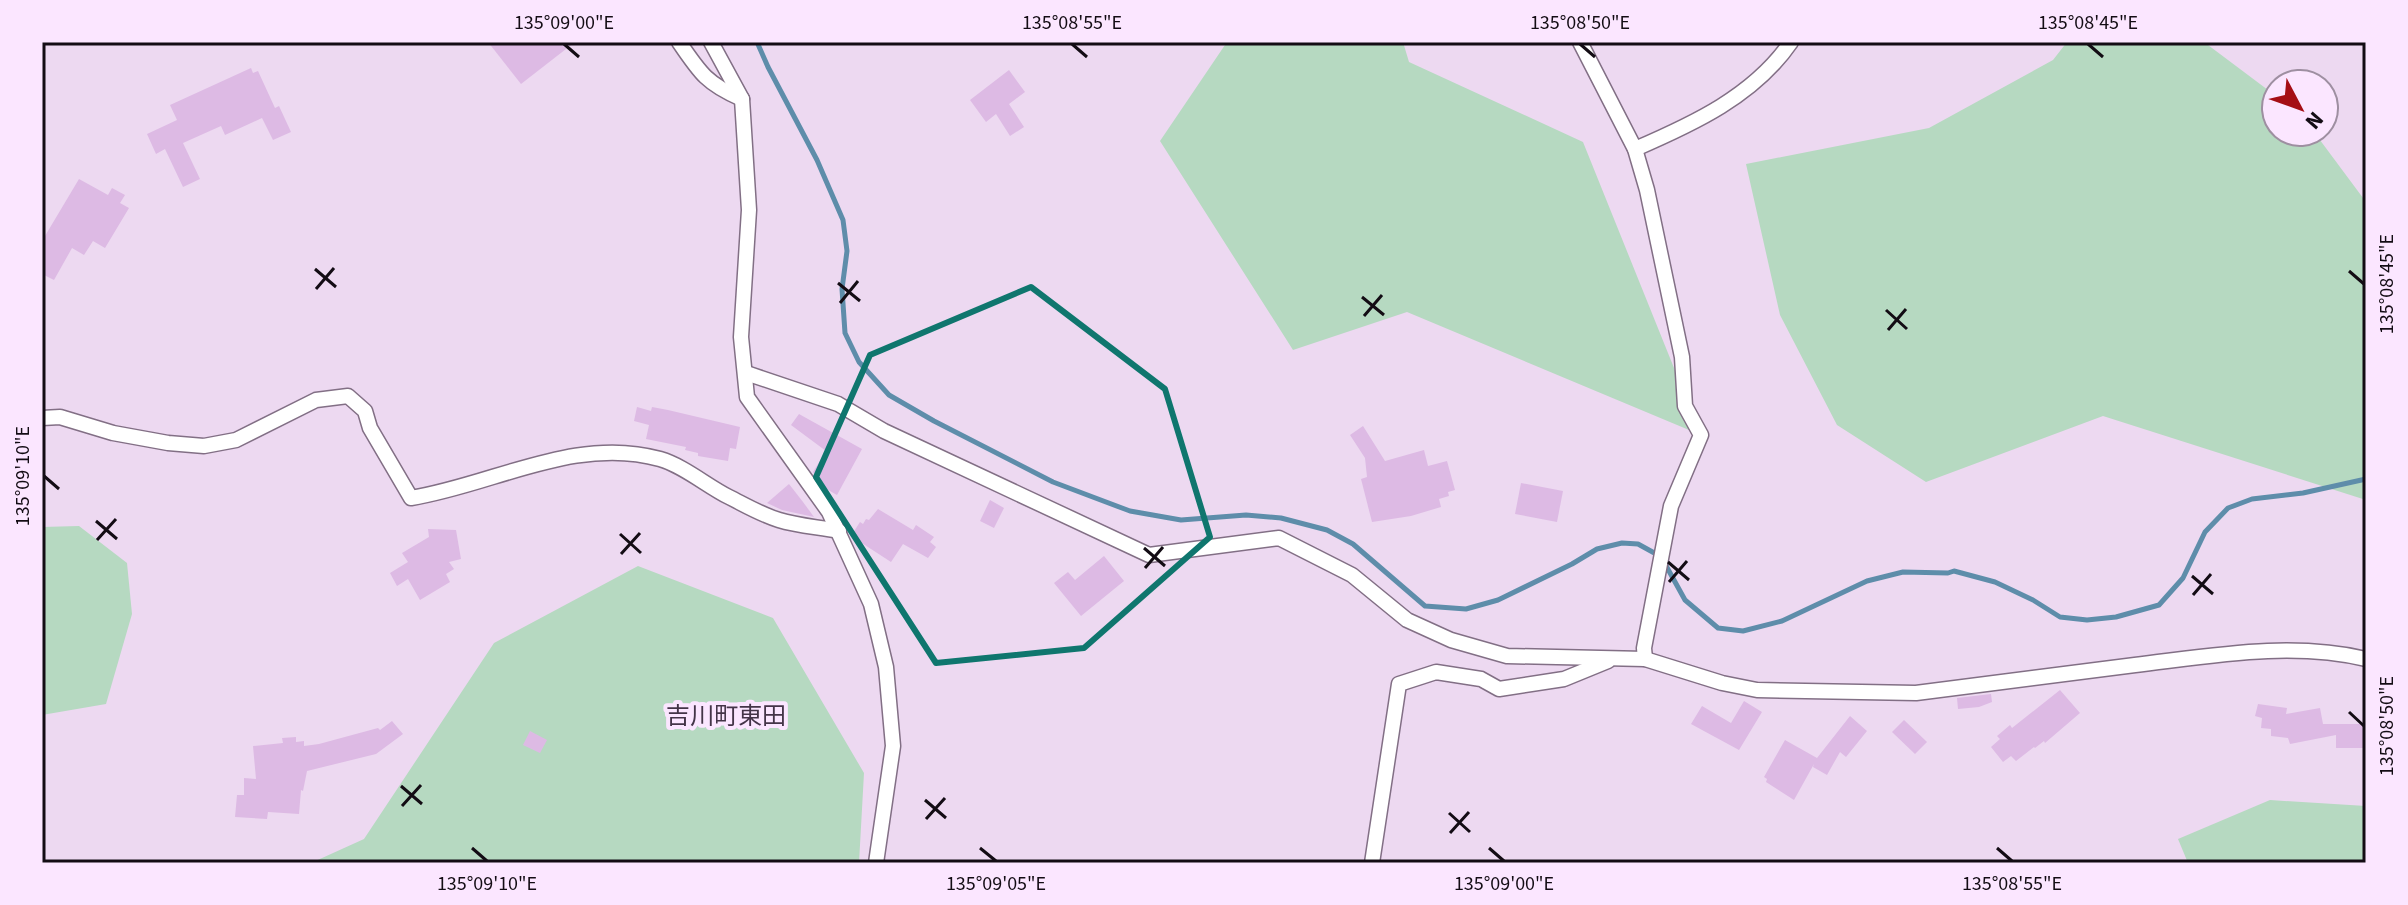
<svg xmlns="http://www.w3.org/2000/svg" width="2408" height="905" viewBox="0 0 2408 905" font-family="'Source Sans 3','Noto Sans JP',sans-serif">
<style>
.green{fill:#b6d9c1}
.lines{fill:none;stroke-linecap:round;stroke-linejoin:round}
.stream{stroke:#5e8daa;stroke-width:5}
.building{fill:#ddbae4}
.street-casing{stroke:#826f85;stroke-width:17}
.street{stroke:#fff;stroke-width:14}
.marked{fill:none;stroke:#0f766e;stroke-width:6;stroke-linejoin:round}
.ticks{fill:none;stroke:#130c14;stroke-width:3}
.labels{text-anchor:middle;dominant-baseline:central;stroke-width:8;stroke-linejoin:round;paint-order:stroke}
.quarter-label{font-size:24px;fill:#443448;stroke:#fbe6ff}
.neatline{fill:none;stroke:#130c14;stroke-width:3}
.ticks-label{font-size:20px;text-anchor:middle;fill:#130c14}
</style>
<rect width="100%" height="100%" fill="#edd9f1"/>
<g class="green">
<polygon points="1227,42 1403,42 1409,62 1583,142 1701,435 1407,312 1293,350 1160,141"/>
<polygon points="2067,42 2204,42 2276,96 2276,132 2314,132 2366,202 2366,500 2103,416 1926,482 1837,425 1780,315 1746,164 1929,128 2053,60"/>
<polygon points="79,526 127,563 132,614 106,704 42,715 42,527"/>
<polygon points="638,566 773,618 864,773 859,863 311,863 364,839 494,643"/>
<polygon points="2270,800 2366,806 2366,863 2188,863 2178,839"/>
</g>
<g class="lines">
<g class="stream">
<polyline points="757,42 768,67 817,160 843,220 847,251 842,289 845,333 859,362 889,395 934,421 1053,482 1130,511 1181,520 1246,515 1281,518 1327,530 1353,544 1425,606 1466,609 1498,600 1572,564 1597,549 1622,543 1638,544 1658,555"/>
<polyline points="1664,562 1685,600 1718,628 1743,631 1782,621 1867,581 1903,572 1948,573 1954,571 1995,582 2033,600 2060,617 2087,620 2116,617 2159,605 2183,578 2205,532 2228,508 2252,499 2303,493 2366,479"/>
</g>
</g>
<g class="building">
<polygon points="488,42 575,42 521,84"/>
<polygon points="251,68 253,73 258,71 275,108 279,106 291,132 273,140 262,118 225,135 221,126 183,143 200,179 183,187 165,149 156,154 147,134 177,120 170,105"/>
<polygon points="1009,70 1025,92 1009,104 1024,127 1010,136 996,114 986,122 970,100"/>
<polygon points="79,179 108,195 112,188 125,195 120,203 129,208 105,248 93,241 84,255 72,248 54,280 42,274 42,241"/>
<polygon points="637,407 651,411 652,407 668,410 740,427 736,449 730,448 728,461 698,456 698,453 685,450 686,447 646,439 649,425 634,421"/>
<polygon points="799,414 862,449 837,495 823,487 813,472 826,451 791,425"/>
<polygon points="1363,426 1385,461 1424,450 1428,466 1447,461 1455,490 1448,492 1449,496 1439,499 1441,507 1411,516 1372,522 1361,479 1367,477 1365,458 1350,435"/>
<polygon points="1521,483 1563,491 1557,522 1515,514"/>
<polygon points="789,484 803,502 814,517 782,510 767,503"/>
<polygon points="990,500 1004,508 994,528 980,521"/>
<polygon points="878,509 913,530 916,525 934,537 930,542 936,547 928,558 903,544 891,562 851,536 860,522 863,524 866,519 869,520"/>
<polygon points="428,529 456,530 461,559 449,562 454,569 446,574 450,582 420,600 408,579 397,586 390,573 408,562 402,553 429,537"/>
<polygon points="1104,556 1124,581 1081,616 1054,583 1068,572 1075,580"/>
<polygon points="2060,690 2080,713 2045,743 2044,741 2035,748 2034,747 2016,761 2011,756 2003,762 1991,747 2000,739 1997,736 2010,725 2012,728"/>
<polygon points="1991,694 1992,702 1979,707 1958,709 1957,698"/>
<polygon points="1744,701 1762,712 1739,750 1691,724 1702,706 1731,723"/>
<polygon points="2258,704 2287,708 2286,714 2320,708 2323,724 2364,724 2363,748 2336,748 2336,735 2290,744 2288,738 2271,736 2271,729 2261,728 2262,718 2255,716"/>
<polygon points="1850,716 1867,731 1846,757 1840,752 1827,775 1813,767 1814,764 1794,800 1766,782 1767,779 1764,777 1785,740 1817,758"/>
<polygon points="1904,720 1927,742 1915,754 1892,732"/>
<polygon points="392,721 403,734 376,754 307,771 303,791 301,790 299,814 268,812 267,819 235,817 237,795 244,795 244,778 256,779 253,746 283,743 282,738 296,737 296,742 304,741 304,746 319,744 378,728 380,730"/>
<polygon points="530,731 547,740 540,753 523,745"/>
</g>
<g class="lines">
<g class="street-casing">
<g id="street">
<path d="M 679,42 C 700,73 707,84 742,99"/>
<polyline points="711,42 742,99 749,210 741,337 747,397 829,512 871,604 886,667 893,746 876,863"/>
<polyline points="1580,42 1635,149 1647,190 1682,357 1685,406 1701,435 1671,506 1644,648 1645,659"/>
<path d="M 1635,149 C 1693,124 1754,96 1791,42"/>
<path d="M 746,373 L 838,404 L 884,431 L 1149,555 L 1279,538 L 1352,575 L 1407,620 L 1451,640 L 1507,656 L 1645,659 L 1722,683 L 1757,690 L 1916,693 C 1989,684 2062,675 2135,665 C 2211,656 2290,641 2366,659"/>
<path d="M 42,418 L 60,417 L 113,433 L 168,443 L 204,446 L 236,440 L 316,400 L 348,396 L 365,411 L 370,428 L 411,498 C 493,485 576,435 660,459 C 684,466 707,486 729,497 C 745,505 762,515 779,520 C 798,526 819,527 839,531"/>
<polyline points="1372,863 1399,684 1436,672 1481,679 1499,689 1564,679 1608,661"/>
</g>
</g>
<use href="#street" class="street"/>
</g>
<path class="marked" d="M 1031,287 L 1165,389 L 1210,537 L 1084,648 L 936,663 L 816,477 L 870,355 Z"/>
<path class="ticks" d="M 564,44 L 579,57M 1072,44 L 1087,57M 1580,44 L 1595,57M 2088,44 L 2103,57M 315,269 L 336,287M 2349,271 L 2364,284M 838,283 L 860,301M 316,289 L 334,268M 1362,297 L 1384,315M 840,303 L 858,281M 1886,310 L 1907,329M 1364,316 L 1382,295M 1888,330 L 1906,309M 44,476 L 59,489M 96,521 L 117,539M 620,534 L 641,553M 97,540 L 116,519M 1144,548 L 1165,566M 621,554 L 640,533M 1668,562 L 1689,580M 1145,568 L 1163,547M 2192,576 L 2213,594M 1669,582 L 1687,561M 2193,595 L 2211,574M 2349,712 L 2364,726M 401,786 L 422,804M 925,800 L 946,818M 402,806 L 421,785M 1449,813 L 1470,832M 926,819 L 945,798M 1450,833 L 1469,812M 472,848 L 487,861M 980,848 L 996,861M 1489,848 L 1504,861M 1997,848 L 2012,861"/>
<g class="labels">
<g class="quarter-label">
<text x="726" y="716">吉川町東田</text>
</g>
</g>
<rect width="2408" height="905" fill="none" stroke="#fbe6ff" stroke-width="88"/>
<g transform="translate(2300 108) rotate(131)"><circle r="38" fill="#fbe6ff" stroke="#9e8fa1" stroke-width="2"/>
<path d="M0-6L14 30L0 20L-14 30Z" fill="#a50e15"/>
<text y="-12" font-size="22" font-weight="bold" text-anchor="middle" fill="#130c14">N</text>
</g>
<rect x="44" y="44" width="2320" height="817" class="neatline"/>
<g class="ticks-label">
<text x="564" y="29">135°09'00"E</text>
<text x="1072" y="29">135°08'55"E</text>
<text x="1580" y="29">135°08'50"E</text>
<text x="2088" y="29">135°08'45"E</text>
<text transform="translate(2386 284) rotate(-90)" y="7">135°08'45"E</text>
<text transform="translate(22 476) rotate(-90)" y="7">135°09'10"E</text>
<text transform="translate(2386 726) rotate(-90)" y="7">135°08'50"E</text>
<text x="487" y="890">135°09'10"E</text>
<text x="996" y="890">135°09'05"E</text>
<text x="1504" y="890">135°09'00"E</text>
<text x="2012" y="890">135°08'55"E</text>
</g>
</svg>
